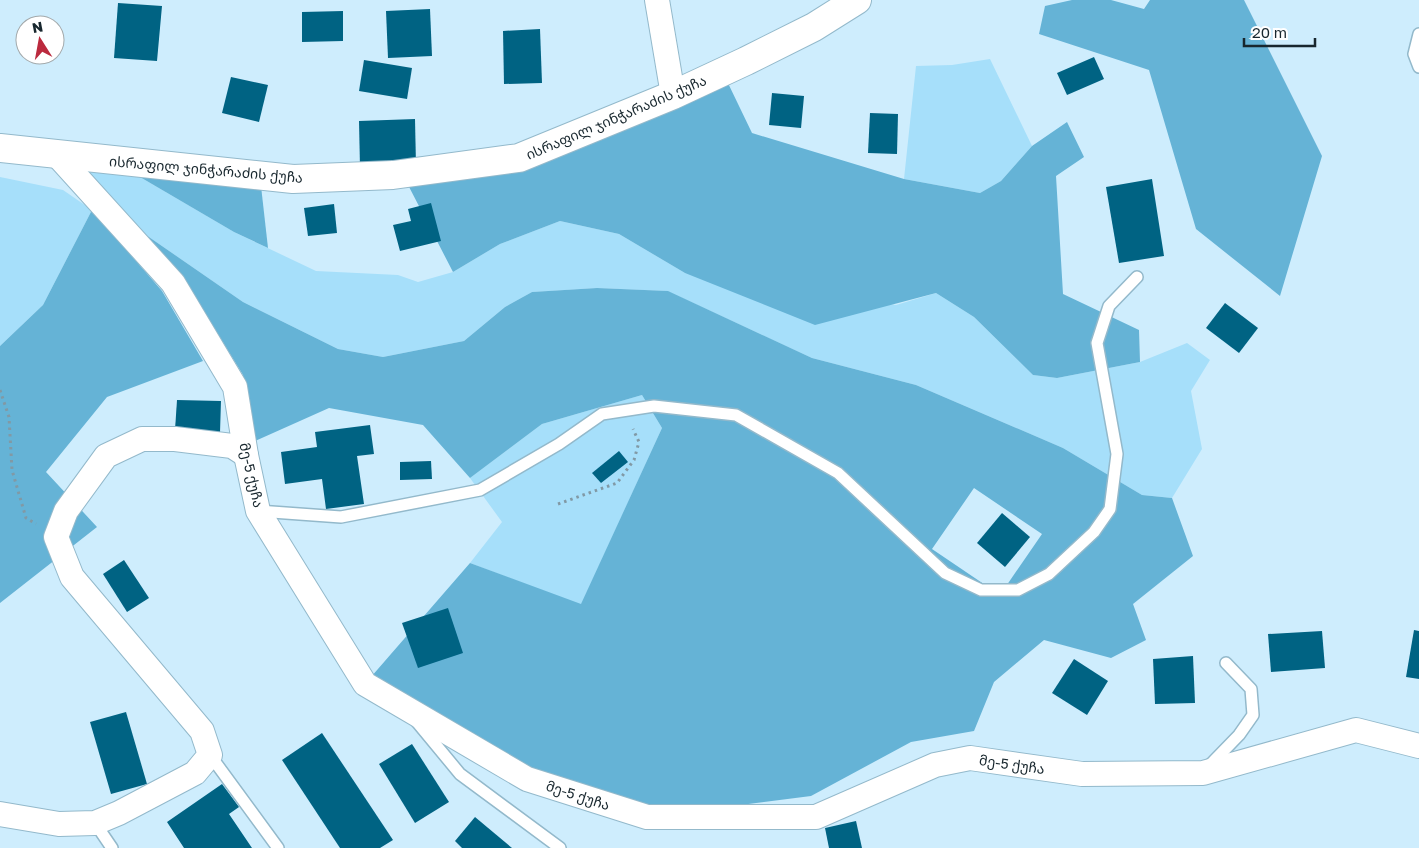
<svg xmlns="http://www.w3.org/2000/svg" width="1419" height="848" viewBox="0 0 1419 848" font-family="'Golos Text','Noto Sans Georgian',sans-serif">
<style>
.green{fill:#a6dffa}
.forest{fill:#65b3d6;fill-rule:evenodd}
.building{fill:#006383}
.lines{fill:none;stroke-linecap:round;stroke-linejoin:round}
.lane-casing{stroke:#93b9cb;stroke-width:14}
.street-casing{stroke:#93b9cb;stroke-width:26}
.secondary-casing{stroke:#93b9cb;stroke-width:30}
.path{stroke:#8199a5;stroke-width:3;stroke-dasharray:2.5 4;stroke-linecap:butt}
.lane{stroke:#fff;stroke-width:11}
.street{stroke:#fff;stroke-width:24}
.secondary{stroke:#fff;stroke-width:28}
.labels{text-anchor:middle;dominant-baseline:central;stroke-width:5;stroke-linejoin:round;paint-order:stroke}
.street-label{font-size:14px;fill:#18272e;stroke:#fff}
</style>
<rect width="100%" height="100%" fill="#ceedfd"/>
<g class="green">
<polygon points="990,59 1032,146 1001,181 980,193 904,179 916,66 952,65"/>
<polygon points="79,167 140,177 234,232 316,271 398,275 418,282 453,272 500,244 560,221 619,234 685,273 896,305 936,293 974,317 1033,375 1057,378 1140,362 1187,343 1210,360 1191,391 1202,449 1172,498 1142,495 1063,448 916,385 812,358 667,291 597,288 532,292 505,307 464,341 383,357 338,349 243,302 133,226"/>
<polygon points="0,177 63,190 92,210 43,305 0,346"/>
<polygon points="642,395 662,428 581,605 470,563 502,522 470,478 542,424"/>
</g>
<g class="forest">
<polygon points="1072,0 1111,0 1144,9 1150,0 1244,0 1322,156 1280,296 1196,229 1149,70 1039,34 1045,6"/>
<polygon points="726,79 752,133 904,179 980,193 1001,181 1032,146 1067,122 1084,157 1056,176 1063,294 1139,330 1140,362 1057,378 1033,375 974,317 936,293 815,325 685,273 619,234 560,221 500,244 453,272 406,181"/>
<polygon points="140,177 261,186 268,248 234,232"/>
<polygon points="92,210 162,291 203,361 107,397 46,472 97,527 0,603 0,346 43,305"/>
<path d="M 133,226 L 243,302 L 338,349 L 383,357 L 464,341 L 505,307 L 532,292 L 597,288 L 668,291 L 812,358 L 916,385 L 1063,448 L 1142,495 L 1172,498 L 1193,556 L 1133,604 L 1146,640 L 1111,658 L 1044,640 L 994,682 L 974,731 L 911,742 L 811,796 L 647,817 L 531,772 L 371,677 L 470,563 L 581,604 L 662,428 L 642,395 L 542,424 L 470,478 L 423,425 L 329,408 L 253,442 L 243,375 L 181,274 ZM 974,488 L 1042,534 L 1000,595 L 932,549 Z"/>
</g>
<g class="building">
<polygon points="118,3 162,6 157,61 114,58"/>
<polygon points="430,9 432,56 388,58 386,11"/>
<polygon points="343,11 343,41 302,42 302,12"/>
<polygon points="540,29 542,83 504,84 503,31"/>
<polygon points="1094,57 1104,79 1067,95 1057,73"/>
<polygon points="364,60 412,68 407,99 359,91"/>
<polygon points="231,77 268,85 259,122 222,113"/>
<polygon points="772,93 804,96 801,128 769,125"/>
<polygon points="870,113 898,114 897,154 868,153"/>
<polygon points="415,119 416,166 360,168 359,121"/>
<polygon points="1152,179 1164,256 1119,263 1106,187"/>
<polygon points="431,203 441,241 400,251 393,225 411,221 408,209"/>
<polygon points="334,204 337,233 308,236 304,208"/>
<polygon points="1225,303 1258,328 1239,353 1206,328"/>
<polygon points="177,400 221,401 220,432 175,430"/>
<polygon points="370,425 374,454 357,456 364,504 326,509 322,479 285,484 281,452 317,447 315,432"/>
<polygon points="619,451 628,462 601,483 592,473"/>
<polygon points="431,461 432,479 400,480 400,462"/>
<polygon points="1002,513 1030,537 1005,567 977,543"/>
<polygon points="124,560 149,598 127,612 103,574"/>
<polygon points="448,608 463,653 418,668 402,623"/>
<polygon points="1414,630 1419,631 1419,679 1406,677"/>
<polygon points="1322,631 1325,668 1271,672 1268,634"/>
<polygon points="1193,656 1195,703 1155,704 1153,659"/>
<polygon points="1074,659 1108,681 1087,715 1052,693"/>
<polygon points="126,712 147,784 111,794 90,722"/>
<polygon points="322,733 393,840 380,848 340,848 282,760"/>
<polygon points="412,744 449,802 415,823 379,764"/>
<polygon points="222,784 239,807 229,814 252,848 184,848 167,822"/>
<polygon points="475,817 512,848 462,848 455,841"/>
<polygon points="856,821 862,848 829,848 825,828"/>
</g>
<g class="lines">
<g class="lane-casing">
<g id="lane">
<polyline points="1419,34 1414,54 1419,67"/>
<polyline points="258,511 341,517 480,490 559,444 602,414 654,406 736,415 838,473 945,573 981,590 1018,590 1049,574 1094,532 1110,509 1117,454 1097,343 1109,306 1137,277"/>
<polyline points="417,722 460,774 560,848"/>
<polyline points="210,755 278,848"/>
<polyline points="1207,768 1239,735 1253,715 1251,689 1226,663"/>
<polyline points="95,823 112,848"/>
</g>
</g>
<g class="street-casing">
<g id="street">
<polyline points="657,0 673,95"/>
<polyline points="56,154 173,283 235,387 246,455 258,511 365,684 527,779 647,817 816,817 935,765 970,758 1082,774 1203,773 1356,730 1419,746"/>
<polyline points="0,814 59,824 95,823 119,813 195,773 210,755 202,731 72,577 56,537 66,511 106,456 142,439 175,439 232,446 246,455"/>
</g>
</g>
<g class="secondary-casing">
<polyline id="secondary" points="0,148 293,179 393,175 519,158 673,95 746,61 814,27 857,0"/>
</g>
<g class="path">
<polyline points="0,390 9,417 12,470 26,518 36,524"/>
<polyline points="558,504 617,483 634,460 639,442 633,429"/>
</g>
<use href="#lane" class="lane"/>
<use href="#street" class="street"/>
<use href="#secondary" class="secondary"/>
</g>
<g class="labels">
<g class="street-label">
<text transform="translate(616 117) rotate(-23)">ისრაფილ ჯინჭარაძის ქუჩა</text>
<text transform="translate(206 169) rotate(5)">ისრაფილ ჯინჭარაძის ქუჩა</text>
<text transform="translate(252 475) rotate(77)">მე-5 ქუჩა</text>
<text transform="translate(1012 764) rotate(8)">მე-5 ქუჩა</text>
<text transform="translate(578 795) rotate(18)">მე-5 ქუჩა</text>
</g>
</g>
<g transform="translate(40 40) rotate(349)"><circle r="24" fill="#ffffff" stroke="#a3a9ab"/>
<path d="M0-4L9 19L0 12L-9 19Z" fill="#bb2a3e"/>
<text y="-8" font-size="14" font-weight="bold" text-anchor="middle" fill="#18272e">N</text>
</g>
<path d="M1244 38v8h71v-8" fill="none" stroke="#18272e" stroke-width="2.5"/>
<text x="1252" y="38" font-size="15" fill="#18272e" stroke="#ffffff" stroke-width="4" paint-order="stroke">20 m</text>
</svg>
